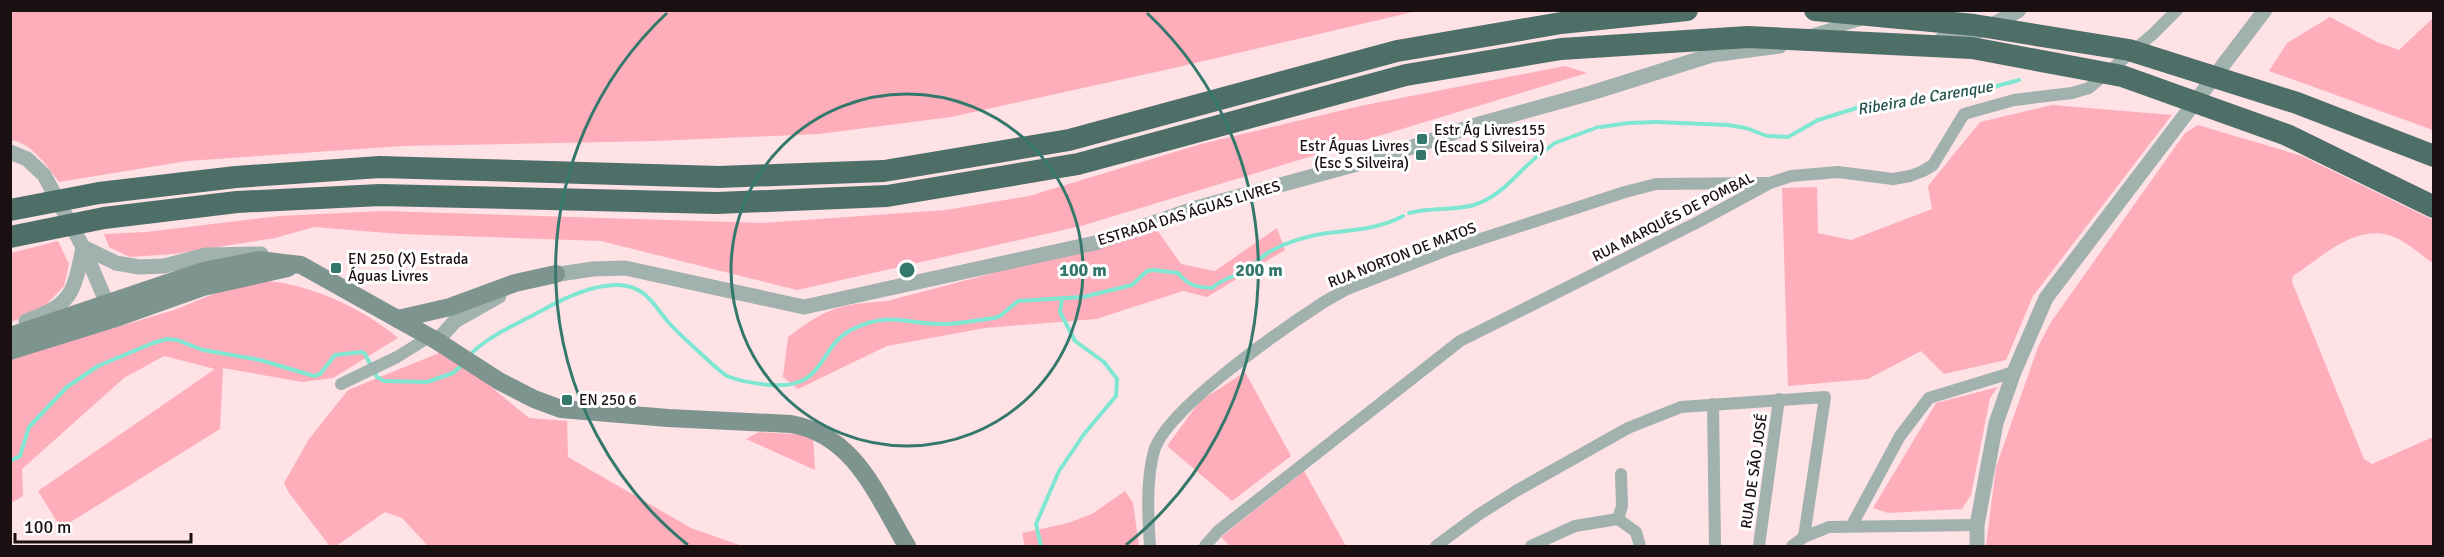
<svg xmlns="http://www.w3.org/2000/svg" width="2444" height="557" viewBox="0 0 2444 557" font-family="Signika,sans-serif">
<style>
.green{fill:#fdaeba}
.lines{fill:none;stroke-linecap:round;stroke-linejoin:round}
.stream{stroke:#7ee6d1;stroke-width:4}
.minor{stroke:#a1b1ad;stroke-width:12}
.tertiary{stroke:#a1b1ad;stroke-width:15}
.secondary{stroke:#7e958f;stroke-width:18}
.motorway{stroke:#4e6f68;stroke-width:22}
.ring{fill:none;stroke:#34786b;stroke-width:3}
.poi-dot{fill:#34786b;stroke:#fff;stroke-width:2}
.labels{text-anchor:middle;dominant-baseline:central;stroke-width:6;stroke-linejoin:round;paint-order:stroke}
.poi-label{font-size:15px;fill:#1a0f11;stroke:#fff;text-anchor:start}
.street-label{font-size:15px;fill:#1a0f11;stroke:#fff}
.water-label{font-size:16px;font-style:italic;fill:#25534b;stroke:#fff}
.centre{fill:#34786b;stroke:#fff;stroke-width:3}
.ring-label{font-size:18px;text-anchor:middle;font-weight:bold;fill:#34786b;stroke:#fff;stroke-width:6;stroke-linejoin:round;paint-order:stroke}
</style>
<rect width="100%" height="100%" fill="#ffe2e6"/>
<g class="green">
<path d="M 10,11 L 11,10 L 1417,11 L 1174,68 L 951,117 L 819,134 L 656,141 L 403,146 L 187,161 L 59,182 C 46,165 33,144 11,140 Z"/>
<polygon points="2330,17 2377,42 2399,50 2433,18 2433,130 2269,71 2287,43"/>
<polygon points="1565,66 1587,73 1081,226 797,290 601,241 400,234 314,227 275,238 174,254 130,257 109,247 104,234 146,232 280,216 382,211 762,223 946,210 1029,196 1201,144 1360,106"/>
<polygon points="2052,105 2172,115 2033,296 2006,360 1944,374 1921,351 1868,379 1788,386 1782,188 1817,187 1818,233 1851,240 1932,209 1928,186 1980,122"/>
<path d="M 2198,125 L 2302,156 L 2433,220 L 2433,263 C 2421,255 2408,243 2394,237 C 2357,222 2322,257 2293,276 L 2292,282 L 2364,459 L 2372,464 L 2433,437 L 2433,546 L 1986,546 L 1996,467 L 2038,347 L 2051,322 L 2185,133 Z"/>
<path d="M 1277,228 L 1285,250 L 1207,297 L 1183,291 L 1096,319 L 985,328 L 887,346 L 798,389 L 783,377 L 788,337 C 828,307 838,305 887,301 L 1157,230 L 1181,264 L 1215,271 Z"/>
<polygon points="58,241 69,264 64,286 41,310 11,322 11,253"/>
<path d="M 266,281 C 310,284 364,309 398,338 L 333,378 L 302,382 L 223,368 L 220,429 L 61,528 L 38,491 L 215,369 L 164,356 L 124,378 L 22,469 L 23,496 L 11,503 L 10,359 L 174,310 L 221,291 Z"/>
<polygon points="439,353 484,381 529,418 567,421 568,457 691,528 742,546 428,546 402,518 385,512 336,546 329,545 289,493 284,483 309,439 348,390"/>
<polygon points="1245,372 1291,456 1232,501 1167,446 1200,401"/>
<polygon points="1998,387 1990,398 1971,495 1962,509 1888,513 1873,508 1936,403"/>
<polygon points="759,432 813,435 815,470 746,439"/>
<polygon points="1304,471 1346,546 1230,546 1221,537"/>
<polygon points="1125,491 1133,503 1139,546 1025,546 1022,533 1068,523 1092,514"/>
</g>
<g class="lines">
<g class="stream">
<polyline points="1657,122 1728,125 1746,128 1767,136 1788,137 1818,120 1863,106 1971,93 2019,80"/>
<polyline points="1630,123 1655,122"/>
<polyline points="1601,127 1628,123"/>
<polyline points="1547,149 1555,143 1598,127"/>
<path d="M 1409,213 C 1430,207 1453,211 1474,205 C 1505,195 1519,169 1544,151"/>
<path d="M 468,357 C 487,336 517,324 541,311 C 564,298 600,281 627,286 C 648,290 657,310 670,324 C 676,331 721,373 727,376 C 739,381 758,384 771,385 C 827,389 817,348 851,330 C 890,310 906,325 944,324 C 961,324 977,320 994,318 L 1000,316 L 1018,301 L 1083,297 L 1132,285 L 1147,271 L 1154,270 L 1178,273 C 1189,286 1196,287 1212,288 C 1222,279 1233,277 1245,271 C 1253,267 1259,259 1266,254 C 1283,243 1308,236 1327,233 C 1354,230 1379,229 1403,216"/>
<polyline points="10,461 20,456 29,427 67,387 98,366 153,343 167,339 177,340 203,350 260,360 314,376 320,374 335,355 362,352 365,354 377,377 384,381 427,382 453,373 462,365"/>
<polyline points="10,493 10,497"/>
<polyline points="1041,546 1036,524 1059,471 1084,434 1116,396 1117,379 1104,362 1075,341 1060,312 1062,298"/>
</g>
<g class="minor">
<polyline points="1811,35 1860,20"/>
<polyline points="341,384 397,357 429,337"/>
<polyline points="1713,404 1715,546"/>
<polyline points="1618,519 1622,506 1621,474"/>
<polyline points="1852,525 1900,436 1929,398 2014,372"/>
<path d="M 1150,546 C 1148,517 1146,480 1154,451 C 1167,408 1284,328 1324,302 L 1345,290 L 1450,249 L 1625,192 L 1656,184 L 1769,183"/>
<polyline points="1205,546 1218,531 1460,341 1698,222 1770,183 1791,176 1838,172 1893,179 1910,176 1923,171 1933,165 1964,114 2014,100 2072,93 2089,88 2153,34 2177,10"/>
<polyline points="1436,546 1478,515 1516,491 1628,428 1681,407 1825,397 1804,537"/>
<polyline points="1531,546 1575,526 1618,519 1636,532 1640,546"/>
<polyline points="1759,546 1779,399"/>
<polyline points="1792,546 1804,537 1829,527 1977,525"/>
</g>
<g class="tertiary">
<path d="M 1942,39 C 1969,39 1996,24 2019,10"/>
<polyline points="10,152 27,159 44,175 83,247 111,313"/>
<polyline points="83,247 116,263 139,267 164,266 206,255 261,254"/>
<polyline points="546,276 593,269 625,268 804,307 1095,243 1196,208 1383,157 1479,124 1591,93 1712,55 1780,46"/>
<path d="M 26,321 C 72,305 74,293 83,247"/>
<polyline points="437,341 455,321 499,296"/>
<polyline points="1977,546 1977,525 1996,423 2014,372 2046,298 2265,10"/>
</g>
<g class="secondary">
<polyline points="398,319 450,307 515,283 556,274"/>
<path d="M 10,336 L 203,271 L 259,260 L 301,265 L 437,341 L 499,381 L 534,399 L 561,409 L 668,418 L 791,424 C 855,435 877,496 907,546"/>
<polyline points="10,351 113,319 203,287 288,268"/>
</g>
<g class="motorway">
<polyline points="1815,10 1974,25 2129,50 2297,103 2434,156"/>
<polyline points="10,210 99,193 236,177 380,167 719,177 884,171 1069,140 1397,51 1561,23 1687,10"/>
<polyline points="10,237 104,218 237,202 380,195 717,203 887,196 1078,164 1406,75 1561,49 1748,37 1972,48 2122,76 2287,135 2434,207"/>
</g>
</g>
<g class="ring">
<circle cx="907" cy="270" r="176"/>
<path d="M688 545A352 352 0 0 1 667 13M1147 13A352 352 0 0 1 1126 545"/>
</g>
<g class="poi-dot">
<rect x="1416" y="133" width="12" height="12" rx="3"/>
<rect x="1415" y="149" width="12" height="12" rx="3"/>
<rect x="330" y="262" width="12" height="12" rx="3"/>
<rect x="561" y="394" width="12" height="12" rx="3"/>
</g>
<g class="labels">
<g class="poi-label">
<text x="1434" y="130">Estr Ág Livres155<tspan x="1434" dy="17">(Escad S Silveira)</tspan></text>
<text x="1409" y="146" text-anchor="end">Estr Águas Livres<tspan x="1409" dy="17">(Esc S Silveira)</tspan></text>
<text x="348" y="259">EN 250 (X) Estrada<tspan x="348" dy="17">Águas Livres</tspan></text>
<text x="579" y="400">EN 250 6</text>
</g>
<g class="street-label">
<text transform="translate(1189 213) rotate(-17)">ESTRADA DAS ÁGUAS LIVRES</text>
<text transform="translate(1673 217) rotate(-27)">RUA MARQUÊS DE POMBAL</text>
<text transform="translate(1402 255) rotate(-21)">RUA NORTON DE MATOS</text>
<text transform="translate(1754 471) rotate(-82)">RUA DE SÃO JOSÉ</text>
</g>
<g class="water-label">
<text transform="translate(1925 98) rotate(-10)">Ribeira de Carenque</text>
</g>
</g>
<circle cx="907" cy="270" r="9" class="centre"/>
<g class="ring-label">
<text x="1083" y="276">100 m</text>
<text x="1259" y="276">200 m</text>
</g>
<rect width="2444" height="557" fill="none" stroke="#1a0f11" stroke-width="24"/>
<path d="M15 533v9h176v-9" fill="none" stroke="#1a0f11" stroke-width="3"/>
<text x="24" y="533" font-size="18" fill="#1a0f11" stroke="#ffffff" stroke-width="4.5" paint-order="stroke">100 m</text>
</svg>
